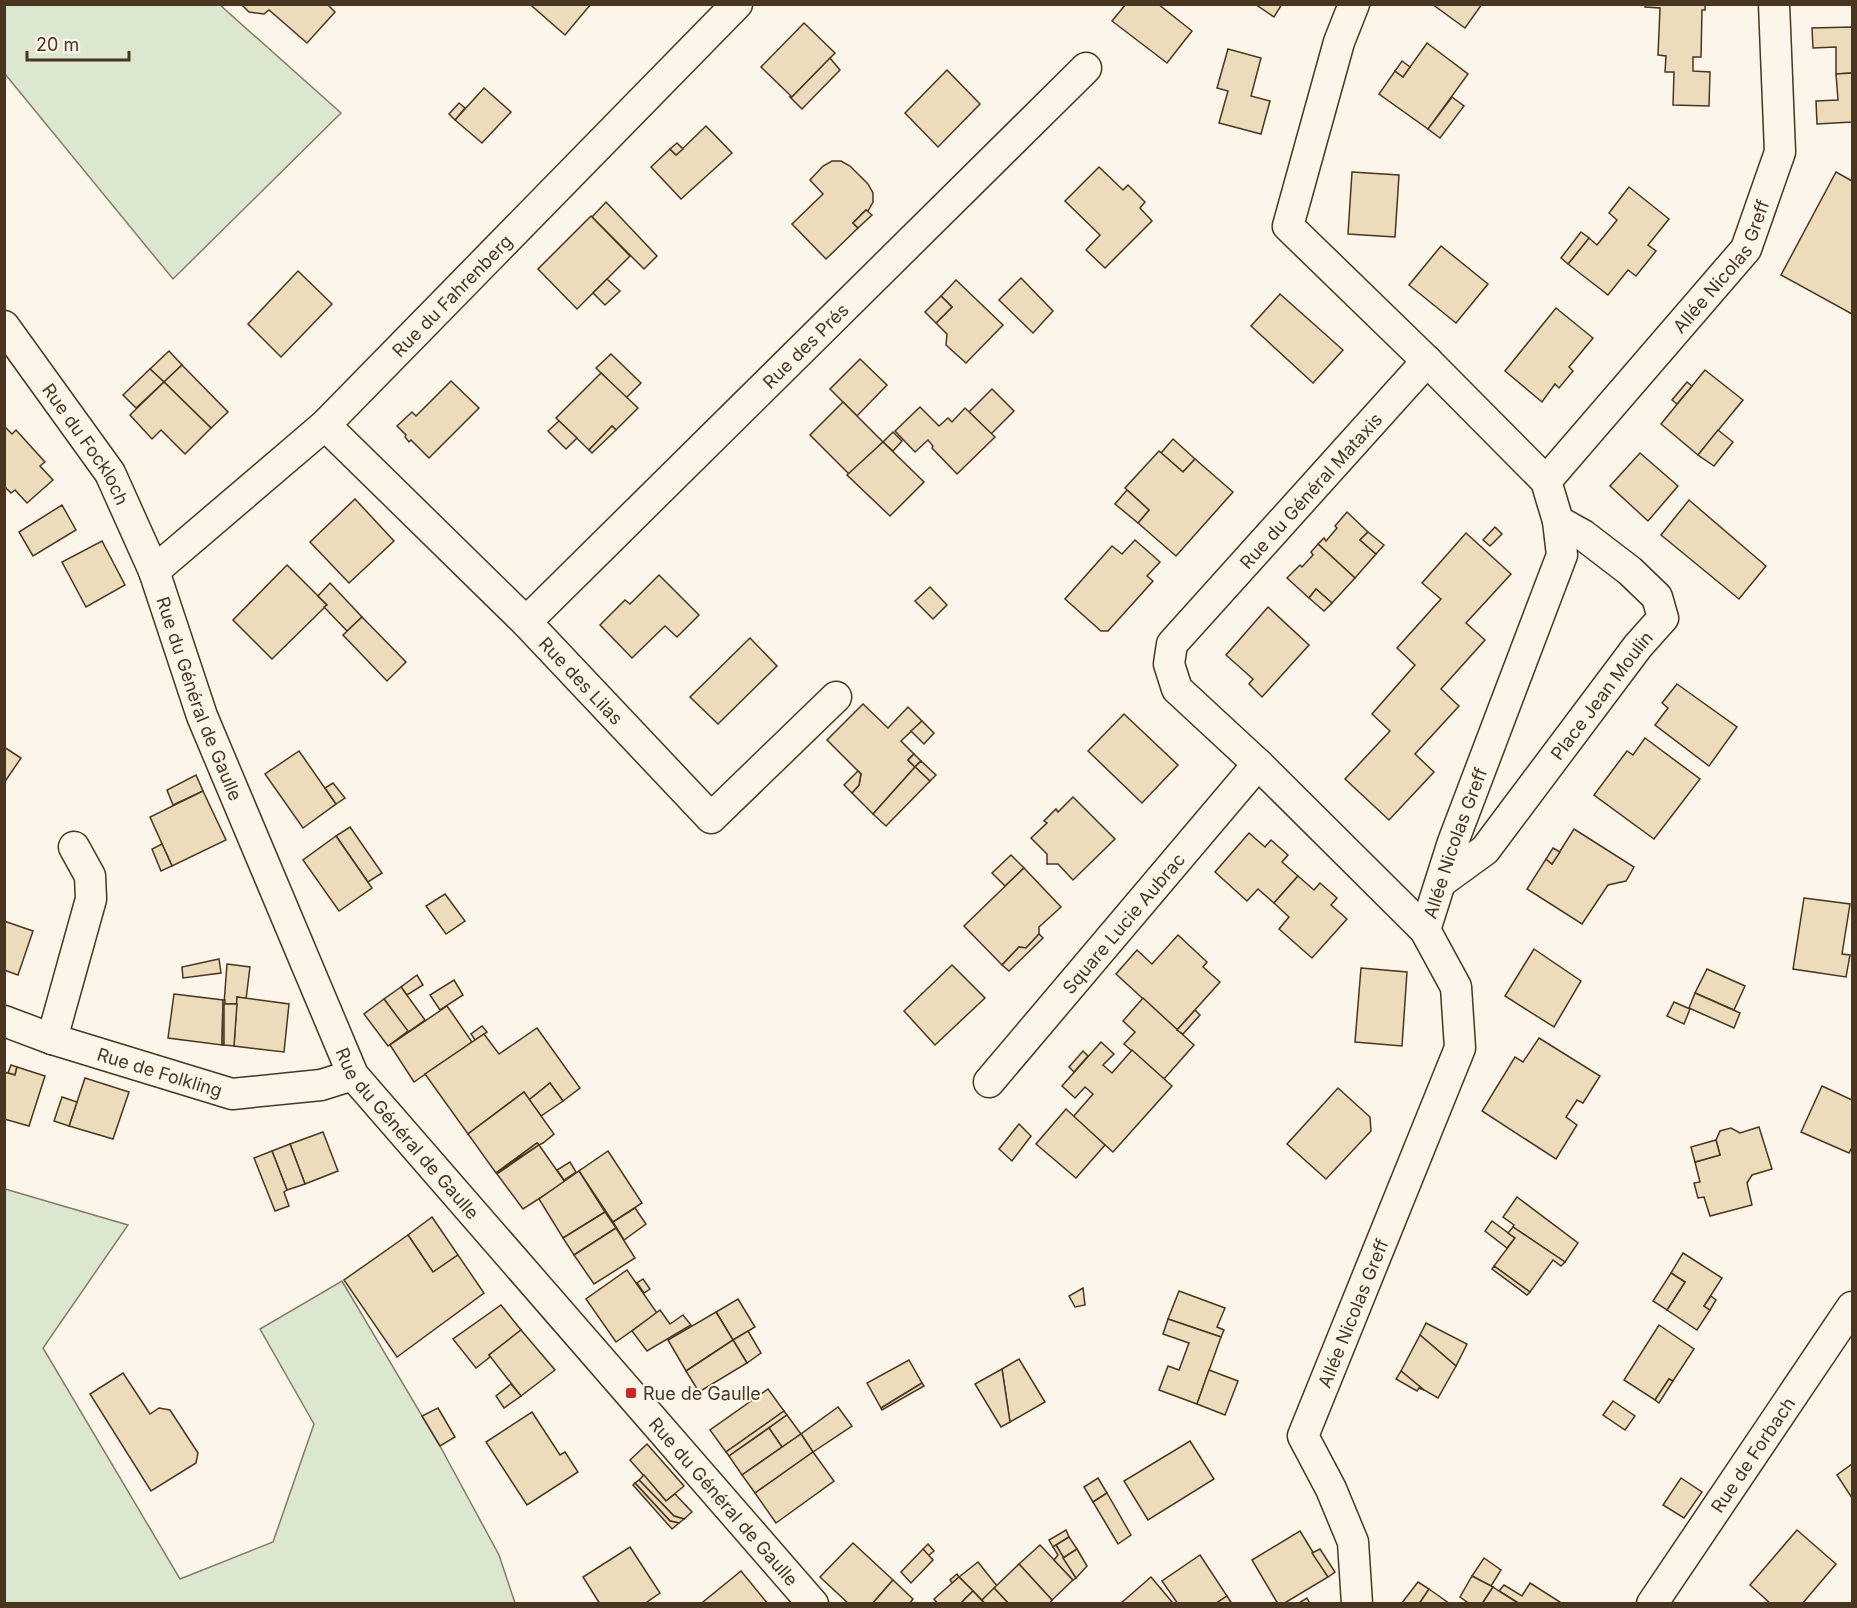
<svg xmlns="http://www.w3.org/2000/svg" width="1857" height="1608" viewBox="0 0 1857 1608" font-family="Inter,sans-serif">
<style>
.green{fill:#dce7d0;stroke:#887966;stroke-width:1.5}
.building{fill:#ecdcbc;stroke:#4a3520;stroke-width:1.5}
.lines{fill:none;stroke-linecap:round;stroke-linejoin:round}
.street-casing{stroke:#4a3520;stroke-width:33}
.street{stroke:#fbf6e9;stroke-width:30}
.poi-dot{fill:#c62828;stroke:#fbf6e9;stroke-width:2}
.labels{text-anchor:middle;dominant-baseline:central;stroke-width:4.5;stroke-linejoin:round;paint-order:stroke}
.street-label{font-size:18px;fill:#4a3520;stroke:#fbf6e9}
.poi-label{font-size:18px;fill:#4a3520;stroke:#fbf6e9;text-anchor:start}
</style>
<rect width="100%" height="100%" fill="#fbf6e9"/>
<g class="green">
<polygon points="4,5 220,5 341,113 173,279 5,74"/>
<polygon points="5,1189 128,1225 43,1348 180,1579 273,1542 314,1424 260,1329 342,1281 440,1446 499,1555 515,1603 5,1603"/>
</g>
<g class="building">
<polygon points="241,4 327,4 335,12 307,43 269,10 264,14 249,12"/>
<polygon points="533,4 591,4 565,35 532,6"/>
<polygon points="1126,4 1158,4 1192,31 1167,63 1112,21"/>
<polygon points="1255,4 1282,4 1274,17"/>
<polygon points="1432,4 1482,4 1465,28"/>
<polygon points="1645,4 1705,4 1705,10 1702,10 1701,57 1693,57 1693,71 1710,72 1709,106 1673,105 1674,72 1665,72 1666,56 1658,55 1660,8 1645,7"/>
<polygon points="804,23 835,53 792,97 761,67"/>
<polygon points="1852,27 1852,73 1836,74 1836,47 1813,48 1812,28"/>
<polygon points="1427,43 1468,74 1428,129 1379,94 1395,71 1403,77"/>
<polygon points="1228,49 1261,58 1251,96 1270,101 1261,134 1219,123 1228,91 1217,88"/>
<polygon points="830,58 840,70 802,109 790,97 792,97"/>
<polygon points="1402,61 1410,67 1403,77 1395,71"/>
<polygon points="947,70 980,104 938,147 905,113"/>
<polygon points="1852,73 1852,122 1817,124 1816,101 1838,100 1836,74"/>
<polygon points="484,88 511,112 482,143 455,120"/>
<polygon points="1452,97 1464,106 1440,138 1428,129"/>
<polygon points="459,103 465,108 455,120 449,114"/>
<polygon points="706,126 732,153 681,199 651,167 670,149 676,155"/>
<polygon points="677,143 683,149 676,155 670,149"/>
<polygon points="832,161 841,161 850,166 868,184 873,193 873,202 868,211 866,210 853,223 858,228 826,259 792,224 823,194 810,180 823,166"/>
<polygon points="1099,167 1123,190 1128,185 1145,202 1140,208 1152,221 1105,268 1086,250 1100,235 1065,201"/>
<polygon points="1352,172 1399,175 1395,237 1348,234"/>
<polygon points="1836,172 1852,181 1852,314 1781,275"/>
<polygon points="1629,187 1669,219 1648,245 1656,251 1636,276 1628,270 1608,295 1568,264 1589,238 1597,245 1617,220 1609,213"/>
<polygon points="606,202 657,256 644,269 592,217"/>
<polygon points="866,210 872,215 858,228 853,223"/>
<polygon points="591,216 630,256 577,309 538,269"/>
<polygon points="1581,232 1589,238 1568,264 1561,258"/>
<polygon points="1441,246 1488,284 1456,323 1409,285"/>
<polygon points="298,271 332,304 281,357 248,324"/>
<polygon points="1021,278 1053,311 1033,333 999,300"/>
<polygon points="607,279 620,291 605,305 593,293"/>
<polygon points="956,280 1003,325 966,363 946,345 947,334 936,323 952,307 941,296"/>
<polygon points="1280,294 1343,350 1313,383 1251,326"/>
<polygon points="941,296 952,307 936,323 925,312"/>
<polygon points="1556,308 1593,338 1569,367 1573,371 1559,388 1555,384 1542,402 1505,371"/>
<polygon points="169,351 182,365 164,382 150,369"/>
<polygon points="611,354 641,383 626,398 596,368"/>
<polygon points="860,359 887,385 857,416 830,389"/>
<polygon points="182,365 228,412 211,428 164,382"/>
<polygon points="150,369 164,382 136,408 123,395"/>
<polygon points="1705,370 1743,400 1698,455 1661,424"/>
<polygon points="601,373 638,408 616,430 612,426 589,450 556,418"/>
<polygon points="451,381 479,408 429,458 411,440 409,442 405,437 406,435 397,426 412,412 416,416"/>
<polygon points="164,382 211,428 185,454 161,430 152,439 130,415"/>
<polygon points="1687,382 1692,386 1677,404 1672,400"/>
<polygon points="992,389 1014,411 991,434 969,412"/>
<polygon points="843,402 883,442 850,475 810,435"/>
<polygon points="920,407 939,426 948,418 952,422 965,408 995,437 957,474 932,448 933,446 928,440 915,452 895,431"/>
<polygon points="559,421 577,438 566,449 548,431"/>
<polygon points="4,426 12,434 16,430 45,462 40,466 53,480 27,503 15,490 11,493 4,486"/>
<polygon points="612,426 616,430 592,453 589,450"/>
<polygon points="1718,430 1733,442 1714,466 1698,455"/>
<polygon points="893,432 902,441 893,451 883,442"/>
<polygon points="1173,439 1195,459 1183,472 1161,453"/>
<polygon points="883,442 924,482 890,516 847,475"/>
<polygon points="1159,451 1183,472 1195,459 1233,492 1176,556 1138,523 1149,510 1125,488"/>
<polygon points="1640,453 1678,486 1648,521 1610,486"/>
<polygon points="1127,490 1149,510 1138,523 1115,504"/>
<polygon points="355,499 394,541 349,583 310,542"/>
<polygon points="1689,500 1766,566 1739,599 1661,535"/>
<polygon points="62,505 76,530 33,556 19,532"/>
<polygon points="1347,512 1368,532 1360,540 1376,554 1355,578 1318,544 1324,538 1326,541 1337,528 1335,526"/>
<polygon points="1495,527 1502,534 1490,546 1483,540"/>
<polygon points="1368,532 1384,545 1376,554 1360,540"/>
<polygon points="1466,533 1511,574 1466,623 1485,640 1441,689 1459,706 1415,754 1434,772 1389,820 1345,779 1390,731 1372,714 1415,665 1397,648 1441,599 1422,583"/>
<polygon points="1135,540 1160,562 1147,576 1153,581 1108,631 1101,631 1065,599 1112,546 1122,554"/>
<polygon points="102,541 125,585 86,607 62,562"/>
<polygon points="1318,544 1355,578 1332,603 1316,589 1309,598 1287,578 1300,565 1302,567 1313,555 1311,552"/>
<polygon points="287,565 327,605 272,659 233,620"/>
<polygon points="659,575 699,615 677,637 665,626 632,658 600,625 625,600 630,604"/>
<polygon points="330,583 362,617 347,631 324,607 327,605 318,596"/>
<polygon points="930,587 947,605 933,619 915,601"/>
<polygon points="1316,589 1332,603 1324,611 1309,598"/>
<polygon points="1268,607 1309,645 1262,697 1249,684 1253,679 1226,655"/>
<polygon points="362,617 406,662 387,681 343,635"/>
<polygon points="750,638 777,666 718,724 690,697"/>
<polygon points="1677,684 1737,727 1709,766 1655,725 1668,708 1662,703"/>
<polygon points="863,704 888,728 908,707 922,721 901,741 914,754 908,760 915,767 873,814 852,793 859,785 861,774 827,740"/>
<polygon points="1124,714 1178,765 1142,803 1088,751"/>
<polygon points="922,721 934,733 924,744 911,731"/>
<polygon points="1645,738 1700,779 1654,839 1594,795 1627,751 1633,755"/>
<polygon points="4,747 21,758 4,783"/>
<polygon points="299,751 336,804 303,828 265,774"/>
<polygon points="914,754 921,761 915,767 908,760"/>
<polygon points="921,761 936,775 930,781 915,767"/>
<polygon points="915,767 930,781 886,826 873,814"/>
<polygon points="858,771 861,774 859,785 852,793 844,785"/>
<polygon points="196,775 203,791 173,805 167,790"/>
<polygon points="333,783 345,798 336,804 325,788"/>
<polygon points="203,791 226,840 172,866 150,817"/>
<polygon points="1073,797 1115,839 1073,880 1058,864 1047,864 1047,854 1031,838 1047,823 1044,821 1056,809 1058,812"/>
<polygon points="350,827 382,873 368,882 336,836"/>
<polygon points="1574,829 1634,867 1626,881 1608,885 1582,924 1527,889 1546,859 1552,864"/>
<polygon points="1249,833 1265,847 1271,840 1288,855 1282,862 1298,876 1274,903 1258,889 1247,901 1215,872"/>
<polygon points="336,836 372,888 339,911 303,860"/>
<polygon points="162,844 172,866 161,871 152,849"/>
<polygon points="1553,848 1560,852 1552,864 1546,859"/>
<polygon points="1011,855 1024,868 1005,886 992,873"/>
<polygon points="1024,868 1061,907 1039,927 1039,934 1026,948 1019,947 1002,965 964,926"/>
<polygon points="1298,876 1314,890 1320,883 1337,898 1331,905 1347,919 1312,958 1279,929 1289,917 1274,903"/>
<polygon points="445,894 465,921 446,934 426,906"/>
<polygon points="1804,898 1850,904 1842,954 1850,955 1846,977 1793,969"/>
<polygon points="4,921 33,931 18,975 4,970"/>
<polygon points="1039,934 1043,938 1009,971 1002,965 1019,947 1026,948"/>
<polygon points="1178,935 1207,962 1203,967 1220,982 1177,1030 1116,974 1137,950 1152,964"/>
<polygon points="1534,949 1581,981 1554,1027 1505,996"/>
<polygon points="219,959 221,973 183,978 182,967"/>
<polygon points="227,964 250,967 246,999 237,997 237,1004 224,1004"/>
<polygon points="952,965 985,998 935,1045 904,1011"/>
<polygon points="1361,968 1407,972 1402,1046 1355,1042"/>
<polygon points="1707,969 1745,986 1734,1010 1695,993"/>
<polygon points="417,975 423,985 407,995 401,987"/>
<polygon points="454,980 463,995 440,1010 430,995"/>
<polygon points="401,987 425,1020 408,1032 384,999"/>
<polygon points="1695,993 1740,1013 1734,1028 1689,1008"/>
<polygon points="174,994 223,1000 222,1045 168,1038"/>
<polygon points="237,997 289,1004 284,1052 234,1046"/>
<polygon points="1143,998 1194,1045 1164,1079 1124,1044 1135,1032 1123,1021"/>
<polygon points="384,999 408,1031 388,1046 364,1014"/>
<polygon points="223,1000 225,1000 224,1045 222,1045"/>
<polygon points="1674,1002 1690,1009 1684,1024 1667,1016"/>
<polygon points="224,1004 237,1004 234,1046 224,1045"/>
<polygon points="447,1006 472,1042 414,1082 390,1045"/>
<polygon points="1195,1010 1200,1015 1183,1034 1177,1030"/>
<polygon points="482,1026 487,1032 475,1040 471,1034"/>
<polygon points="537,1028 580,1088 563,1101 550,1083 529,1100 524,1092 468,1134 425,1074 484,1034 499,1054"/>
<polygon points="1539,1038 1600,1076 1583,1103 1577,1100 1566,1117 1577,1125 1556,1159 1482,1111 1515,1057 1523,1062"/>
<polygon points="1101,1042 1114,1054 1103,1065 1112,1073 1132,1050 1172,1086 1113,1152 1073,1117 1093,1094 1085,1087 1075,1098 1062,1086"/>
<polygon points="1083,1051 1088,1056 1074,1072 1069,1067"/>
<polygon points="11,1065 17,1067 15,1075 8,1073"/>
<polygon points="17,1067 45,1076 29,1126 4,1119 4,1072 15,1075"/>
<polygon points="85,1078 129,1092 113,1139 69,1126"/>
<polygon points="550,1083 563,1101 541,1116 529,1100"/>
<polygon points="1822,1086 1852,1100 1852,1147 1849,1153 1801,1132"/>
<polygon points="1338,1088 1370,1117 1371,1131 1326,1179 1287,1144"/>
<polygon points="524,1092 554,1134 543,1143 539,1145 537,1143 496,1173 468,1134"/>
<polygon points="62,1097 77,1102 69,1126 54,1121"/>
<polygon points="1066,1109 1105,1145 1076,1178 1036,1144"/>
<polygon points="1019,1124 1031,1136 1012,1161 999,1149"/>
<polygon points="1759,1127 1772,1169 1752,1175 1747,1183 1752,1205 1710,1216 1704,1197 1698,1198 1694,1183 1700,1182 1695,1162 1720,1155 1716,1140 1720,1131 1731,1128 1740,1133"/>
<polygon points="323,1132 338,1171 305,1184 290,1144"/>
<polygon points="1716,1140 1720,1155 1695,1162 1691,1147"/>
<polygon points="537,1143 539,1145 496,1173"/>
<polygon points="290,1144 305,1184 287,1190 272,1151"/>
<polygon points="539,1145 565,1182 523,1209 497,1174"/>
<polygon points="272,1151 287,1190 284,1192 289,1206 275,1211 254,1158"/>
<polygon points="608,1151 642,1203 613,1222 579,1171"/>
<polygon points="570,1162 576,1172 564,1180 557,1170"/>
<polygon points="579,1171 605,1212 563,1238 539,1199"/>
<polygon points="1517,1197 1578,1243 1565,1262 1513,1227 1514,1225 1503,1217"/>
<polygon points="635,1208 646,1224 624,1240 613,1222"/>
<polygon points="605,1212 616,1228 574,1255 563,1238"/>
<polygon points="432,1217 458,1255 433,1272 408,1235"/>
<polygon points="1492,1221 1515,1238 1507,1248 1485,1231"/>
<polygon points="1513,1227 1565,1262 1561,1266 1553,1260 1530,1292 1494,1266 1515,1238 1508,1233"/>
<polygon points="616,1228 635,1258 594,1284 574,1255"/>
<polygon points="408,1235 433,1272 458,1255 484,1293 397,1357 344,1280"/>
<polygon points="1683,1253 1722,1278 1704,1306 1710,1310 1697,1330 1667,1310 1685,1282 1671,1273"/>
<polygon points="1494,1266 1530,1292 1527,1295 1492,1269"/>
<polygon points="627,1270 657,1313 616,1342 586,1299"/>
<polygon points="1671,1273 1685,1282 1667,1310 1653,1301"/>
<polygon points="643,1279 650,1289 644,1293 637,1283"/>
<polygon points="1083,1288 1085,1305 1075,1307 1069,1296"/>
<polygon points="1179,1291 1225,1308 1217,1327 1224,1330 1221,1337 1168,1319"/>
<polygon points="1711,1296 1716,1300 1710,1310 1704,1306"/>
<polygon points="738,1299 755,1327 733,1340 716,1312"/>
<polygon points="501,1305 521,1330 489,1355 490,1357 476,1368 453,1339"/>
<polygon points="660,1310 670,1324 683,1315 691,1325 647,1351 632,1331"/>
<polygon points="716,1312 733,1340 686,1371 668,1340"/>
<polygon points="1168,1319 1221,1337 1197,1404 1159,1390 1168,1366 1179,1370 1189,1343 1163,1334"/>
<polygon points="1426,1323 1467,1344 1456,1366 1420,1335"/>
<polygon points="1659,1325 1694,1349 1673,1381 1669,1379 1655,1400 1624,1380"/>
<polygon points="521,1330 555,1370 521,1396 489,1355"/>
<polygon points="748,1331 761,1353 747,1363 733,1340"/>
<polygon points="1420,1335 1456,1366 1438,1398 1424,1390 1401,1371"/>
<polygon points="733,1340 747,1363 699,1392 686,1371"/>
<polygon points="1019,1359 1045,1402 1010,1422 1002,1369"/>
<polygon points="909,1360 922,1383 881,1408 867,1383"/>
<polygon points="1002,1369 1010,1422 1001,1427 975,1384"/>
<polygon points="1209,1370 1238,1381 1225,1415 1197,1404"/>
<polygon points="1401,1371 1424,1390 1419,1388 1417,1391 1396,1379"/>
<polygon points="123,1373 150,1414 159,1408 170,1410 198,1453 196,1463 151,1491 90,1394"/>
<polygon points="1669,1379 1673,1381 1659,1403 1655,1400"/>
<polygon points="922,1383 924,1386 882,1410 881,1408"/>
<polygon points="511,1384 521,1396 504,1408 496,1396"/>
<polygon points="768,1389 784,1411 726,1452 710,1430"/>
<polygon points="1613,1401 1635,1416 1625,1430 1603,1415"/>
<polygon points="838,1407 852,1426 813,1452 801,1434"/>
<polygon points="438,1408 455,1437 440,1446 422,1416"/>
<polygon points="784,1411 787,1415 729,1456 726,1452"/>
<polygon points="532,1412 560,1455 565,1452 578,1472 527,1505 486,1442"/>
<polygon points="787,1415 801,1434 782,1447 769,1428"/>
<polygon points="769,1428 782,1447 742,1475 729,1456"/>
<polygon points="801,1434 813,1452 755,1493 742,1475"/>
<polygon points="1190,1441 1214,1479 1148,1520 1124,1481"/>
<polygon points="647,1444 684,1486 666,1501 630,1460"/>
<polygon points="813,1452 834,1481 776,1523 755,1493"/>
<polygon points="1852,1464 1852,1498 1837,1475"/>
<polygon points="644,1475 666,1501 675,1494 692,1512 684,1519 674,1516 639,1480"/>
<polygon points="1098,1478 1107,1493 1093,1502 1084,1487"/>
<polygon points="1681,1478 1702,1492 1684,1518 1663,1505"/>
<polygon points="639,1480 674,1516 684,1519 679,1523 670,1521 635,1483"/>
<polygon points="635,1483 670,1521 679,1523 672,1529 633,1485"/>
<polygon points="1107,1493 1131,1535 1118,1544 1093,1502"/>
<polygon points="1066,1530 1069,1537 1053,1547 1049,1540"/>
<polygon points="1797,1530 1836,1564 1802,1604 1771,1604 1750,1585"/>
<polygon points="1300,1531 1328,1577 1283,1604 1278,1604 1252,1560"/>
<polygon points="1069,1537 1077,1549 1063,1558 1056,1545"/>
<polygon points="853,1543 893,1580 872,1604 849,1604 820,1577"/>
<polygon points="928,1544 934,1551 928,1556 923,1549"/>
<polygon points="1040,1545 1073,1580 1052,1600 1019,1564"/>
<polygon points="1056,1545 1076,1578 1073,1580 1054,1560 1058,1555 1053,1547"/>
<polygon points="630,1547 660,1593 644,1604 600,1604 583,1577"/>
<polygon points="923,1549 933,1560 911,1583 901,1572"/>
<polygon points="1077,1549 1087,1566 1076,1578 1063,1558"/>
<polygon points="1320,1549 1335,1572 1328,1577 1312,1553"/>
<polygon points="1200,1555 1227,1596 1215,1604 1178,1604 1162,1581"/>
<polygon points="1484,1558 1501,1570 1491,1586 1472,1576"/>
<polygon points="978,1562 997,1586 982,1600 959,1577"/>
<polygon points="1019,1564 1052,1600 1049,1604 1009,1604 994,1588"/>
<polygon points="741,1571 768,1604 704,1604 703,1602"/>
<polygon points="957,1574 959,1577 952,1583 950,1580"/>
<polygon points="1472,1576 1493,1587 1482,1604 1470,1604 1460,1597"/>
<polygon points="959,1577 973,1591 960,1604 938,1604 934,1599"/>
<polygon points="1151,1577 1172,1602 1170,1604 1120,1604"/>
<polygon points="893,1580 913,1599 909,1604 872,1604"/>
<polygon points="1418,1582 1429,1589 1419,1604 1401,1604"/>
<polygon points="1530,1583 1560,1602 1559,1604 1520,1604 1499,1591 1504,1585 1522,1596"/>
<polygon points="1493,1587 1499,1591 1518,1603 1482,1604"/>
<polygon points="994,1588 1009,1604 985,1604 982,1600"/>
<polygon points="1429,1589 1450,1604 1419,1604"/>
<polygon points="973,1591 985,1604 960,1604"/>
<polygon points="1227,1596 1232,1604 1215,1604"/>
<polygon points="1307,1598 1310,1604 1297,1604"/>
</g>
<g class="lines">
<g class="street-casing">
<g id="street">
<polyline points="1354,4 1339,42 1288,226 1427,361 1172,644 1169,664 1177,689 1258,764 1425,930"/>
<path id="s1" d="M 4,326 L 110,473 L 154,571 L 202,716 L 353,1075 L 813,1604"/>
<polyline points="1427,361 1546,481"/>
<path id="s2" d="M 325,425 L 526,622 L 711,818 L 836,697"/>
<path id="s3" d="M 154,571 L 325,425 L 737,4"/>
<path id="s4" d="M 526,622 L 1086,68"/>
<path id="s5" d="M 1441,882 L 1485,850 L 1638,646 L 1663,618 L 1657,597 L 1630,571 L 1583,535 L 1558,521"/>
<path id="s6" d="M 4,1021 L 52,1039 L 232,1094 L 321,1085 L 353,1075"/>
<polyline points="52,1039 91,899 90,876 74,847"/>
<path id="s7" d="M 989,1082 L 1258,764"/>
<path id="s8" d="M 1357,1604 L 1353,1542 L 1331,1489 L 1303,1436 L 1460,1048 L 1456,987 L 1425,930 L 1453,842 L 1562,555 L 1558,521 L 1546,481 L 1746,249 L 1780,152 L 1774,4"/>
<path id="s9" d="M 1652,1604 L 1852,1307"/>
</g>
</g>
<use href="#street" class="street"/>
</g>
<rect class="poi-dot" x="625" y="1387" width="12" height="12" rx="3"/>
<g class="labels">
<g class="street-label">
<text stroke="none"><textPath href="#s8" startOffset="1478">Allée Nicolas Greff</textPath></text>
<text stroke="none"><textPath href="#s3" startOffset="406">Rue du Fahrenberg</textPath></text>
<text stroke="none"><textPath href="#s4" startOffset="393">Rue des Prés</textPath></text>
<text stroke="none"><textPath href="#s1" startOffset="144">Rue du Fockloch</textPath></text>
<text transform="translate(1311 491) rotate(-48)">Rue du Général Mataxis</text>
<text stroke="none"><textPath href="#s2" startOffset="362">Rue des Lilas</textPath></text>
<text stroke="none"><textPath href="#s5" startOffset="248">Place Jean Moulin</textPath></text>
<text stroke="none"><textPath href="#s1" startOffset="424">Rue du Général de Gaulle</textPath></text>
<text stroke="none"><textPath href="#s8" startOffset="816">Allée Nicolas Greff</textPath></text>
<text stroke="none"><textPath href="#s7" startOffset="208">Square Lucie Aubrac</textPath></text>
<text stroke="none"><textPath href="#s6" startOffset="164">Rue de Folkling</textPath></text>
<text stroke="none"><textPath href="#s1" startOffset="910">Rue du Général de Gaulle</textPath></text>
<text stroke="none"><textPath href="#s8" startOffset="312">Allée Nicolas Greff</textPath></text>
<text stroke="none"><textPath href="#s9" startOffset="180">Rue de Forbach</textPath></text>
<text stroke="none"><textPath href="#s1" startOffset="1396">Rue du Général de Gaulle</textPath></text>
</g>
<g class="poi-label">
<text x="643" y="1393">Rue de Gaulle</text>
</g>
</g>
<rect width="1857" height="1608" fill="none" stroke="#4a3520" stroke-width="12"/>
<path d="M27 51v9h102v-9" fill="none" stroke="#4a3520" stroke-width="3"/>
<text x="36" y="51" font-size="18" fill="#4a3520" stroke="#fbf6e9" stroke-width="4.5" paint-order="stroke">20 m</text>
</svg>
